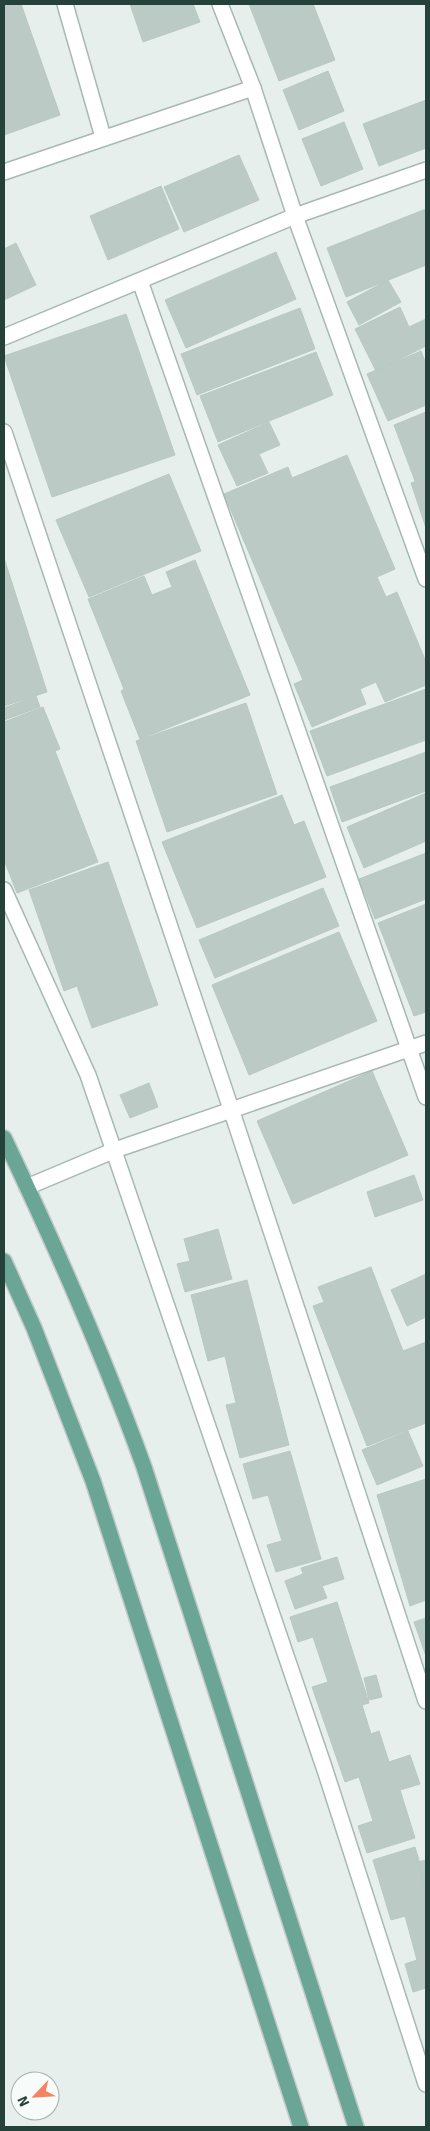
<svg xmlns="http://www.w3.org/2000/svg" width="430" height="2131" viewBox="0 0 430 2131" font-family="Signika,sans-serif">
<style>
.building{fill:#bbcac4;stroke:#b8c9c2}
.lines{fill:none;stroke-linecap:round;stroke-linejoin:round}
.minor-casing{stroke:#a8b8b2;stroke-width:18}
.major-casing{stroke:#c2cac8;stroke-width:18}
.minor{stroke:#fff;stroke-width:15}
.major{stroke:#6aa596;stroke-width:15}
</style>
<rect width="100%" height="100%" fill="#e6efeb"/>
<g class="building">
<polygon points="4,4 21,4 60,115 4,135"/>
<polygon points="130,4 193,4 200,22 143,42"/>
<polygon points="249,4 313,4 335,60 279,81"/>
<polygon points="328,71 344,111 299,130 283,90"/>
<polygon points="426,100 426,148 379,166 363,124"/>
<polygon points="344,122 363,169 321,186 302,139"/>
<polygon points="239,155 259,200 184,232 164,187"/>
<polygon points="161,186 179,229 108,260 90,216"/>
<polygon points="426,209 426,265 346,297 327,248"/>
<polygon points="16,243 36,285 4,300 4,249"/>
<polygon points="276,252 296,299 186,348 165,300"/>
<polygon points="388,280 401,302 359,325 347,302"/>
<polygon points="400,307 409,327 426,319 426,346 376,371 355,329"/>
<polygon points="300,308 315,349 197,395 181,354"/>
<polygon points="126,314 175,455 52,497 4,356"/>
<polygon points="421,351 426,364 426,405 388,421 367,374"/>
<polygon points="316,352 333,395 218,442 200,396"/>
<polygon points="426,412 426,477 415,481 394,425"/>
<polygon points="269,422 280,445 259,454 268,473 237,486 218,445"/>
<polygon points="347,455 395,569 377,577 386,597 397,592 426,662 426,685 385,702 376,682 360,689 366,704 312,727 294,684 303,680 224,494 288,467 292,478"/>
<polygon points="169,474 201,551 89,597 56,520"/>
<polygon points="426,478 426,528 411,483"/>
<polygon points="4,558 47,692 4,706"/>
<polygon points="195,560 250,695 140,739 121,691 124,689 88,599 144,576 152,595 172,587 166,572"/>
<polygon points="426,689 426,740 327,776 310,731"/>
<polygon points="36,696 40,707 4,720 4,708"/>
<polygon points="246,703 277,794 167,832 136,741"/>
<polygon points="43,707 60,749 55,751 98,862 17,893 4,860 4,722"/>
<polygon points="426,752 426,791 342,822 330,787"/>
<polygon points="426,793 426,841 364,868 347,827"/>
<polygon points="282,795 294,825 304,821 326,877 197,928 162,842"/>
<polygon points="426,853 426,899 375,919 359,879"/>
<polygon points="108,862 158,1005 92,1028 77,986 64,991 29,890"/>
<polygon points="323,888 339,926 215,978 199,940"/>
<polygon points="426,904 426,1012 414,1016 378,923"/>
<polygon points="339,932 377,1021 249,1075 212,985"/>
<polygon points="372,1071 408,1155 293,1204 257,1121"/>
<polygon points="149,1083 158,1107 130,1118 120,1095"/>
<polygon points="414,1175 423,1200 375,1217 367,1192"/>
<polygon points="218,1229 232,1279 185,1292 177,1264 190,1261 184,1239"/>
<polygon points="371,1267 403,1351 426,1342 426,1423 367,1446 313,1306 324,1302 318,1287"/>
<polygon points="426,1274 426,1317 407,1326 391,1290"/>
<polygon points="247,1280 289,1445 240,1458 226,1405 236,1403 225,1356 208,1361 191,1295"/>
<polygon points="408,1431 423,1466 377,1485 362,1450"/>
<polygon points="290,1451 321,1559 276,1572 267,1545 282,1541 268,1495 253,1499 243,1464"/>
<polygon points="426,1479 426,1600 410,1606 377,1495"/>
<polygon points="337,1557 344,1579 322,1586 327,1598 295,1609 285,1581 303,1574 301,1568"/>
<polygon points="337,1602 369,1703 362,1705 371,1734 379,1731 389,1762 410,1755 420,1784 400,1790 415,1838 367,1853 358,1826 373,1821 359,1777 345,1782 312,1687 328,1682 313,1637 298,1642 290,1617"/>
<polygon points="426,1618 426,1656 414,1622"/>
<polygon points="376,1675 382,1697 369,1700 364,1678"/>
<polygon points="415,1847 426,1884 426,1988 413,1992 405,1964 417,1960 405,1916 391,1920 373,1860"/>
<polygon points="426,1860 426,1885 424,1886 418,1862"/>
</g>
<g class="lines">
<g class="minor-casing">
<g id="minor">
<polyline points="65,4 103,137"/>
<polyline points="220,4 253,88 295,216 426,579"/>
<polyline points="4,172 253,88"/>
<polyline points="140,281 426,1097"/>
<polyline points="4,337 295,216 426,170"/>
<polyline points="4,432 232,1112 426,1701"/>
<polyline points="4,890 88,1075 325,1770 426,2084"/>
<polyline points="27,1187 115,1150 426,1043"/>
</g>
</g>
<g class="major-casing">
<g id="major">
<path d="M 4,1138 C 56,1247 103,1353 144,1467 L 356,2127"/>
<polyline points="4,1261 34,1328 93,1481 301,2127"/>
</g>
</g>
<use href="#minor" class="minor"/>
<use href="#major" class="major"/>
</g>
<rect width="430" height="2131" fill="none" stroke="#24423a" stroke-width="10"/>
<g transform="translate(35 2096) rotate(245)"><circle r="24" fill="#f7fbf9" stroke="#a3b1ad"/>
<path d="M0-4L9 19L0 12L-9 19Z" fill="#f4845f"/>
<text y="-8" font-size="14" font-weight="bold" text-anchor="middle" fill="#24423a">N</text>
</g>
</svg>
